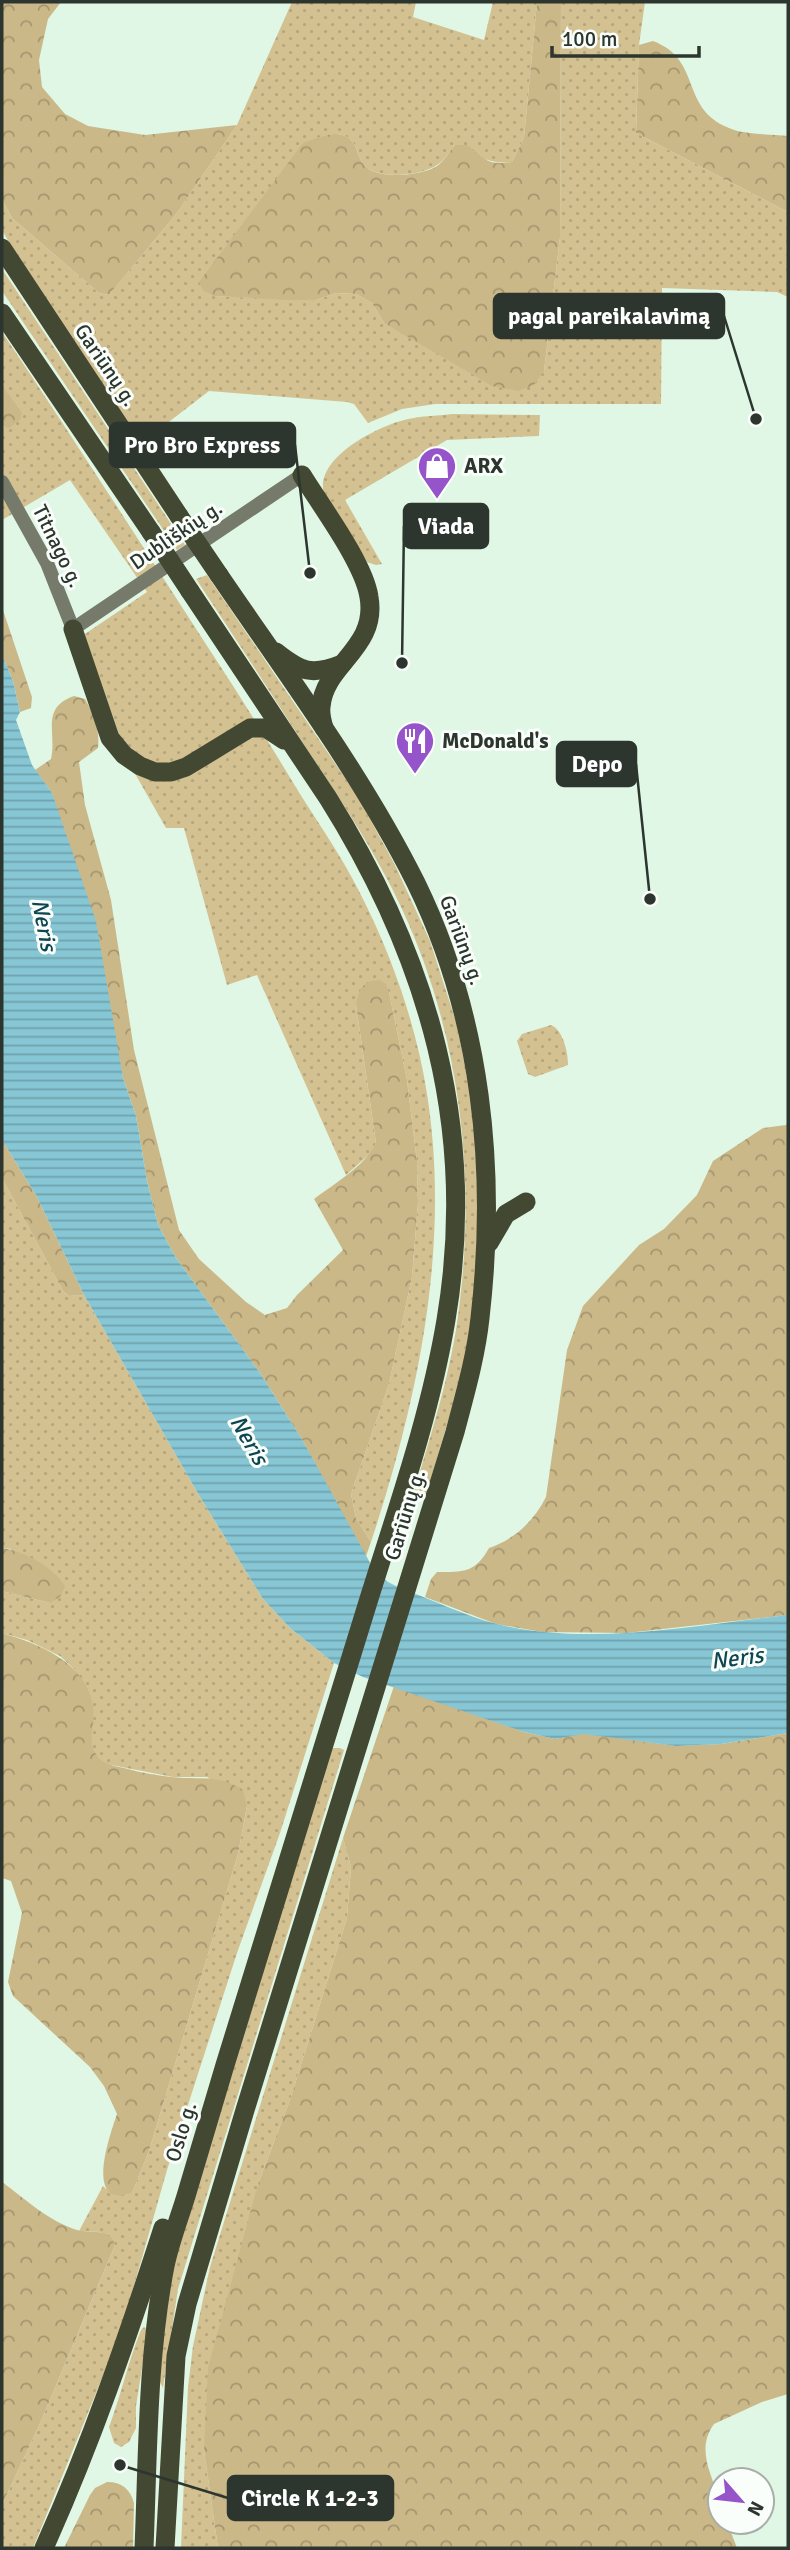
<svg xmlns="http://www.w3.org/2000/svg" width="790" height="2550" viewBox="0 0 790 2550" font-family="Signika,sans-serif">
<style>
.green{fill:url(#green-dots)}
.forest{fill:url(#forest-crowns)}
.water{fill:url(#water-rules)}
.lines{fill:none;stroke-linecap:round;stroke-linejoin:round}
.secondary{stroke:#757a6a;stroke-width:14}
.highway{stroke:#424832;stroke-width:19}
.highway-bridge{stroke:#424832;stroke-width:19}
.labels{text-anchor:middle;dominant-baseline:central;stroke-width:6;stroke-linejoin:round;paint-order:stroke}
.street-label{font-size:21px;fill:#2c352e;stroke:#fafefa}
.poi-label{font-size:21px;font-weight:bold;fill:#2c352e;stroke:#fafefa;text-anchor:start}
.water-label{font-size:23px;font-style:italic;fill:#0d4651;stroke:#fafefa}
.leader{fill:none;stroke:#2c352e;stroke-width:2.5}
.callout-dot{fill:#2c352e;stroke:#fafefa;stroke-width:2.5}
.callout{fill:#2c352e;stroke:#2c352e;stroke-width:2.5}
.callout-label{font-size:23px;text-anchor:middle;font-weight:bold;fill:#fff}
</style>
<defs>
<pattern id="green-dots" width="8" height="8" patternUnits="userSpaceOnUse" patternTransform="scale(1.75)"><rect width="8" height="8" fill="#d4c191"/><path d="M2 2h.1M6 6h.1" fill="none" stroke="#b6a67d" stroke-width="1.8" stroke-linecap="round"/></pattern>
<pattern id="forest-crowns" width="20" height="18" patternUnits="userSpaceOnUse" patternTransform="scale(1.75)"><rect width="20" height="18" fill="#cbb888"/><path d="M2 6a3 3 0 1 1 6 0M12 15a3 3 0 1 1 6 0" fill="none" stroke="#a59670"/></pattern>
<pattern id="water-rules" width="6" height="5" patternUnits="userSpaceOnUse" patternTransform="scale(1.75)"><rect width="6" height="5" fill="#87c6d4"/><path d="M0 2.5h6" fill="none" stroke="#6fa2ac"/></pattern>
</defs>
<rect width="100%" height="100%" fill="#dff7e4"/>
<g class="green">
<path d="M 292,2 L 416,2 L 413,17 L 484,40 L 493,2 L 537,2 L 524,138 L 512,162 C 490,165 475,155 455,145 C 450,151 444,161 437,165 C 421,176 379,180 365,166 C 355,156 359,142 345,136 C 331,130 315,139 303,144 L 214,296 L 316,300 L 336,293 L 356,294 L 372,303 L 384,323 L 544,371 L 560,237 L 561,2 L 645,2 L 639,45 L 636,133 L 788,212 L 788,297 L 777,292 L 662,288 L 661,404 L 435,404 L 402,409 L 368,423 L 354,404 L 347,402 L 209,391 L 144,441 L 136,434 L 10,244 L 2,230 L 2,199 L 12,218 L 99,293 L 109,295 L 177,213 L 237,125 Z"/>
<polygon points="2,269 185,545 177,550 2,291"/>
<path d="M 2,332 C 73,438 142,545 211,652 C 242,699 271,746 300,794 C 323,830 347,865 365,903 C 394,962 417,1029 427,1094 C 451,1245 418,1400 371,1542 L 356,1518 L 351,1494 L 389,1384 L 412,1277 L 418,1203 L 417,1162 L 407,1080 L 389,992 L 356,1005 L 376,1143 L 372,1152 L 346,1175 L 257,975 L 227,985 L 184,828 L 166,828 L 117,742 L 82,636 L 147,592 L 70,480 L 2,520 L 2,426 L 4,427 L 8,394 L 2,385 Z"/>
<path d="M 452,414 L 540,415 L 539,436 L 447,440 L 345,500 L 382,564 L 376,565 L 367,562 C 357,547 328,509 324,494 C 314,458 377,427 404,420 C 419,416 436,416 452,414 Z"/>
<path d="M 207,575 L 358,797 L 394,863 L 430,941 L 457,1025 L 476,1124 L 480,1216 L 475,1302 L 467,1353 L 454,1402 L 425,1497 L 413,1495 C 432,1431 453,1367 460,1300 C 476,1167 458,1028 401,907 C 375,851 340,799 306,748 C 270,691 233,635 196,579 Z"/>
<path d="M 551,1025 C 563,1030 568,1052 568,1065 L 535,1077 L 528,1074 L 517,1041 L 522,1034 Z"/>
<path d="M 2,1178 L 63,1291 L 69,1296 L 84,1295 L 200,1497 L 263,1599 L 290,1628 L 334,1663 L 280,1833 L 237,1953 L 167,2170 L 130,2300 L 107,2366 L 33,2548 L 2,2548 L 2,2505 L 41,2421 L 115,2245 L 100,2232 L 79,2231 L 103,2186 C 113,2195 120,2197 132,2193 L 149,2151 L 238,1854 L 247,1806 L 207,1777 L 173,1777 L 106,1764 L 96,1755 L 90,1744 L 91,1728 L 75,1670 L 60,1656 L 27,1640 L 2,1633 L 2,1591 L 50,1603 L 11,1549 L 2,1548 Z"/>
<polygon points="332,1748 340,1748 344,1750 178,2289 163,2388 158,2378 171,2277 188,2211"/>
<polygon points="343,1838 351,1867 347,1918 290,2100 258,2184 204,2450 218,2548 181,2548 188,2387 193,2346 210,2267"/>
<path d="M 144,2327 L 148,2331 L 136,2406 L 136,2428 L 129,2442 L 121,2447 L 114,2443 L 109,2427 C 121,2395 128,2362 141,2330 Z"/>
</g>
<g class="forest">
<polygon points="2,2 61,2 48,19 39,60 42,87 65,114 88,126 145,135 237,125 177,213 109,295 99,293 12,218 2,199"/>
<path d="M 537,2 L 561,2 L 560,237 L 544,371 L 534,385 L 518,391 L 492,386 L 384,323 L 372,303 L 356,294 L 336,293 L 316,300 L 288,300 L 214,296 L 203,290 L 199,282 L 303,143 C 315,139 331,130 345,136 C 359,142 355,156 365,166 C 379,180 421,176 437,166 C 444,161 450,151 455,145 L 467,145 C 485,159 488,166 512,162 L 524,138 Z"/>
<path d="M 653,41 C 703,60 679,108 729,128 C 745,135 770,134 788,136 L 788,212 L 636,133 L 639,45 Z"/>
<polygon points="2,385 22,413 20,420 9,428 2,426"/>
<polygon points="2,607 32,697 31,708 20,712 13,681 2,655"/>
<path d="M 74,696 L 85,699 C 94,715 100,729 98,748 L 79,762 L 85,805 L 111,900 L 134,1050 L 179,1230 L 199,1259 L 246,1302 L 265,1315 L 287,1308 L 297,1295 L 343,1250 L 314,1199 C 335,1183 364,1167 376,1143 L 356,1005 C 359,989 362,981 380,980 L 386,984 L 389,992 L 407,1080 L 417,1162 L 418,1203 L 412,1277 L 389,1384 L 351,1494 L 356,1518 L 371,1542 L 365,1559 L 303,1441 L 260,1373 L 176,1258 L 158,1225 L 147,1181 L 136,1116 L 123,1078 L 52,793 L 35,770 L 51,759 C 57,733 40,708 74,696 Z"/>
<path d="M 788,1121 L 788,1615 L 627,1633 L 542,1632 L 496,1624 L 425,1597 L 431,1579 L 437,1572 C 464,1572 475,1573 489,1548 C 515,1539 534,1521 546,1497 L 567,1350 L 583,1306 L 639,1245 L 664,1229 L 697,1195 L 713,1161 L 763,1128 L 786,1125 Z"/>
<polygon points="2,1140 36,1195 84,1295 69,1296 63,1291 2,1178"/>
<path d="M 2,1548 C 24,1551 53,1567 65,1586 L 61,1596 L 50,1603 L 2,1591 Z"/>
<path d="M 2,1633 C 39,1644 86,1662 93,1706 C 97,1727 82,1745 103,1761 C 110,1766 120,1767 128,1769 C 142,1773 156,1775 171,1777 C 198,1780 219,1774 243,1790 L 247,1806 L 238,1854 L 149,2151 L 132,2193 C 83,2210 110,2135 117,2114 L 104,2086 L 90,2067 L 13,1996 L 8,1982 L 22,1913 L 11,1881 L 2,1878 Z"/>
<path d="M 394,1686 L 524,1732 L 555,1739 L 584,1733 L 676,1746 L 721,1744 L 788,1733 L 788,2394 L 762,2402 L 714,2424 C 696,2449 711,2473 719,2499 C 721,2506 720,2514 720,2522 L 727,2522 L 737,2548 L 218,2548 L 204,2450 L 208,2368 L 258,2184 L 290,2100 L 347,1918 L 351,1867 L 343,1838 Z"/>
<path d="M 2,2182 C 25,2199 50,2222 77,2230 C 91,2234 110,2227 115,2245 L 41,2421 L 2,2505 Z"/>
<path d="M 107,2482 C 122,2482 130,2489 134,2503 L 133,2548 L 64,2548 L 90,2495 L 95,2488 Z"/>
</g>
<path class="water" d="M 2,655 L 13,681 L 20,712 L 16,720 L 32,765 L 52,793 L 96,921 L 123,1078 L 136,1116 L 147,1181 L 158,1225 L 176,1258 L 260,1373 L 303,1441 L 374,1570 L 388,1582 L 402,1589 C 434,1600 465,1616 497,1624 C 587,1647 697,1625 788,1615 L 788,1733 L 721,1744 L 676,1746 L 584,1734 L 555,1739 L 524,1732 L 363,1677 L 334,1663 L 290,1628 L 263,1599 L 200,1497 L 84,1295 L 36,1195 L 2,1140 Z"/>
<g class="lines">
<polyline class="secondary" points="2,482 47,563 73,629 302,475"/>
<g class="highway">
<polyline points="2,248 179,516"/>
<polyline points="2,313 151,532"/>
<path d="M 302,475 C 321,506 364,563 369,597 C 378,649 324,664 321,707 C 320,714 322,721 324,728"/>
<polyline points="73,629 110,738 124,755 140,766 155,772 171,772 186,767 250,728 266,728 284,740"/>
<path d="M 276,652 C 301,672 312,676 342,664"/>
<polyline points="489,1243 506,1214 526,1202"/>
<path d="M 44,2548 C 91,2444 128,2336 163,2228"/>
<path d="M 144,2548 C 148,2454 147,2359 165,2266 C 170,2242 179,2219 186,2196 C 199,2152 212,2108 225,2065 C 272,1910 320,1756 368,1602 C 397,1509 430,1416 446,1320 C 478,1130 429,959 328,798 L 190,591"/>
<path d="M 165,2548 L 176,2356 L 187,2304 L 245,2110 L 455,1432 C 465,1394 476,1356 480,1318 C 497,1170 482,1018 416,883 C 362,775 287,675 219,575"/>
</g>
<g class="highway-bridge">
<polyline points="179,516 219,575"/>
<polyline points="151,532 190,591"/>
</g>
</g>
<defs>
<g id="shop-pin" transform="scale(2.0125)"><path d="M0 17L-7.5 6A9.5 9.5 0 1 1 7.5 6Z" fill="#9654ca" stroke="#fafefa"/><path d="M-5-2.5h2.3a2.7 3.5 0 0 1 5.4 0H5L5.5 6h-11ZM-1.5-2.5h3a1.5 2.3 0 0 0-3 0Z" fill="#fff"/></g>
<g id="restaurant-pin" transform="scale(2.0125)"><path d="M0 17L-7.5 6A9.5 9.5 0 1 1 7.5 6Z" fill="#9654ca" stroke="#fafefa"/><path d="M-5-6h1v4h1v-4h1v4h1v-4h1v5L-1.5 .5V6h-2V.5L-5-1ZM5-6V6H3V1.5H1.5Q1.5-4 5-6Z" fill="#fff"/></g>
</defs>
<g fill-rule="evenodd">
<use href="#shop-pin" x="437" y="466"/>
<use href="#restaurant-pin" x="415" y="741"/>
</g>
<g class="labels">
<g class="street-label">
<text transform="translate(106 365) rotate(56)">Gariūnų g.</text>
<text transform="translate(176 535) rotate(-34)">Dubliškių g.</text>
<text transform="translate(58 546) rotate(64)">Titnago g.</text>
<text transform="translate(462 940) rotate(70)">Gariūnų g.</text>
<text transform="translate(405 1515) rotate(-73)">Gariūnų g.</text>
<text transform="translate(181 2132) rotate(-73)">Oslo g.</text>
</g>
<g class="poi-label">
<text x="464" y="466">ARX</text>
<text x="442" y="741">McDonald's</text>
</g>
<g class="water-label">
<text transform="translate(44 925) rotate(79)">Neris</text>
<text transform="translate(249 1440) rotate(60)">Neris</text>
<text transform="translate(737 1658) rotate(-7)">Neris</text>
</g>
</g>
<path class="leader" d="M756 419L724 316M310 573L295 445M402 663L404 526M650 899L636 764M120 2465L228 2498"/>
<g class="callout-dot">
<circle cx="756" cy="419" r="7"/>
<circle cx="310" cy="573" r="7"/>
<circle cx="402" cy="663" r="7"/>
<circle cx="650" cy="899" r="7"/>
<circle cx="120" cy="2465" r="7"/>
</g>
<g class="callout">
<rect x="494" y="294" width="230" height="44" rx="7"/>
<rect x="110" y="423" width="185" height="44" rx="7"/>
<rect x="404" y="504" width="84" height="44" rx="7"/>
<rect x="557" y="742" width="79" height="44" rx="7"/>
<rect x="228" y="2476" width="165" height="44" rx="7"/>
</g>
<g class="callout-label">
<text x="609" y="324">pagal pareikalavimą</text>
<text x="202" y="453">Pro Bro Express</text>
<text x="446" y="534">Viada</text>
<text x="597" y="772">Depo</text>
<text x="310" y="2506">Circle K 1-2-3</text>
</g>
<rect width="790" height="2550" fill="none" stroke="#2c352e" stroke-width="7"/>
<g transform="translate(741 2501) rotate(118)"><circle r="33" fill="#fafefa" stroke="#a8aea8" stroke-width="2"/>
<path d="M0-5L12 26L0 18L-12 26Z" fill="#9654ca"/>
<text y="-10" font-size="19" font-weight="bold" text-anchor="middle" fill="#2c352e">N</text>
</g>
<path d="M552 46v10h147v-10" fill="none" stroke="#2c352e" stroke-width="3.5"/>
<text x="562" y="46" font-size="21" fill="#2c352e" stroke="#fafefa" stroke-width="5" paint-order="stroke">100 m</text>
</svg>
